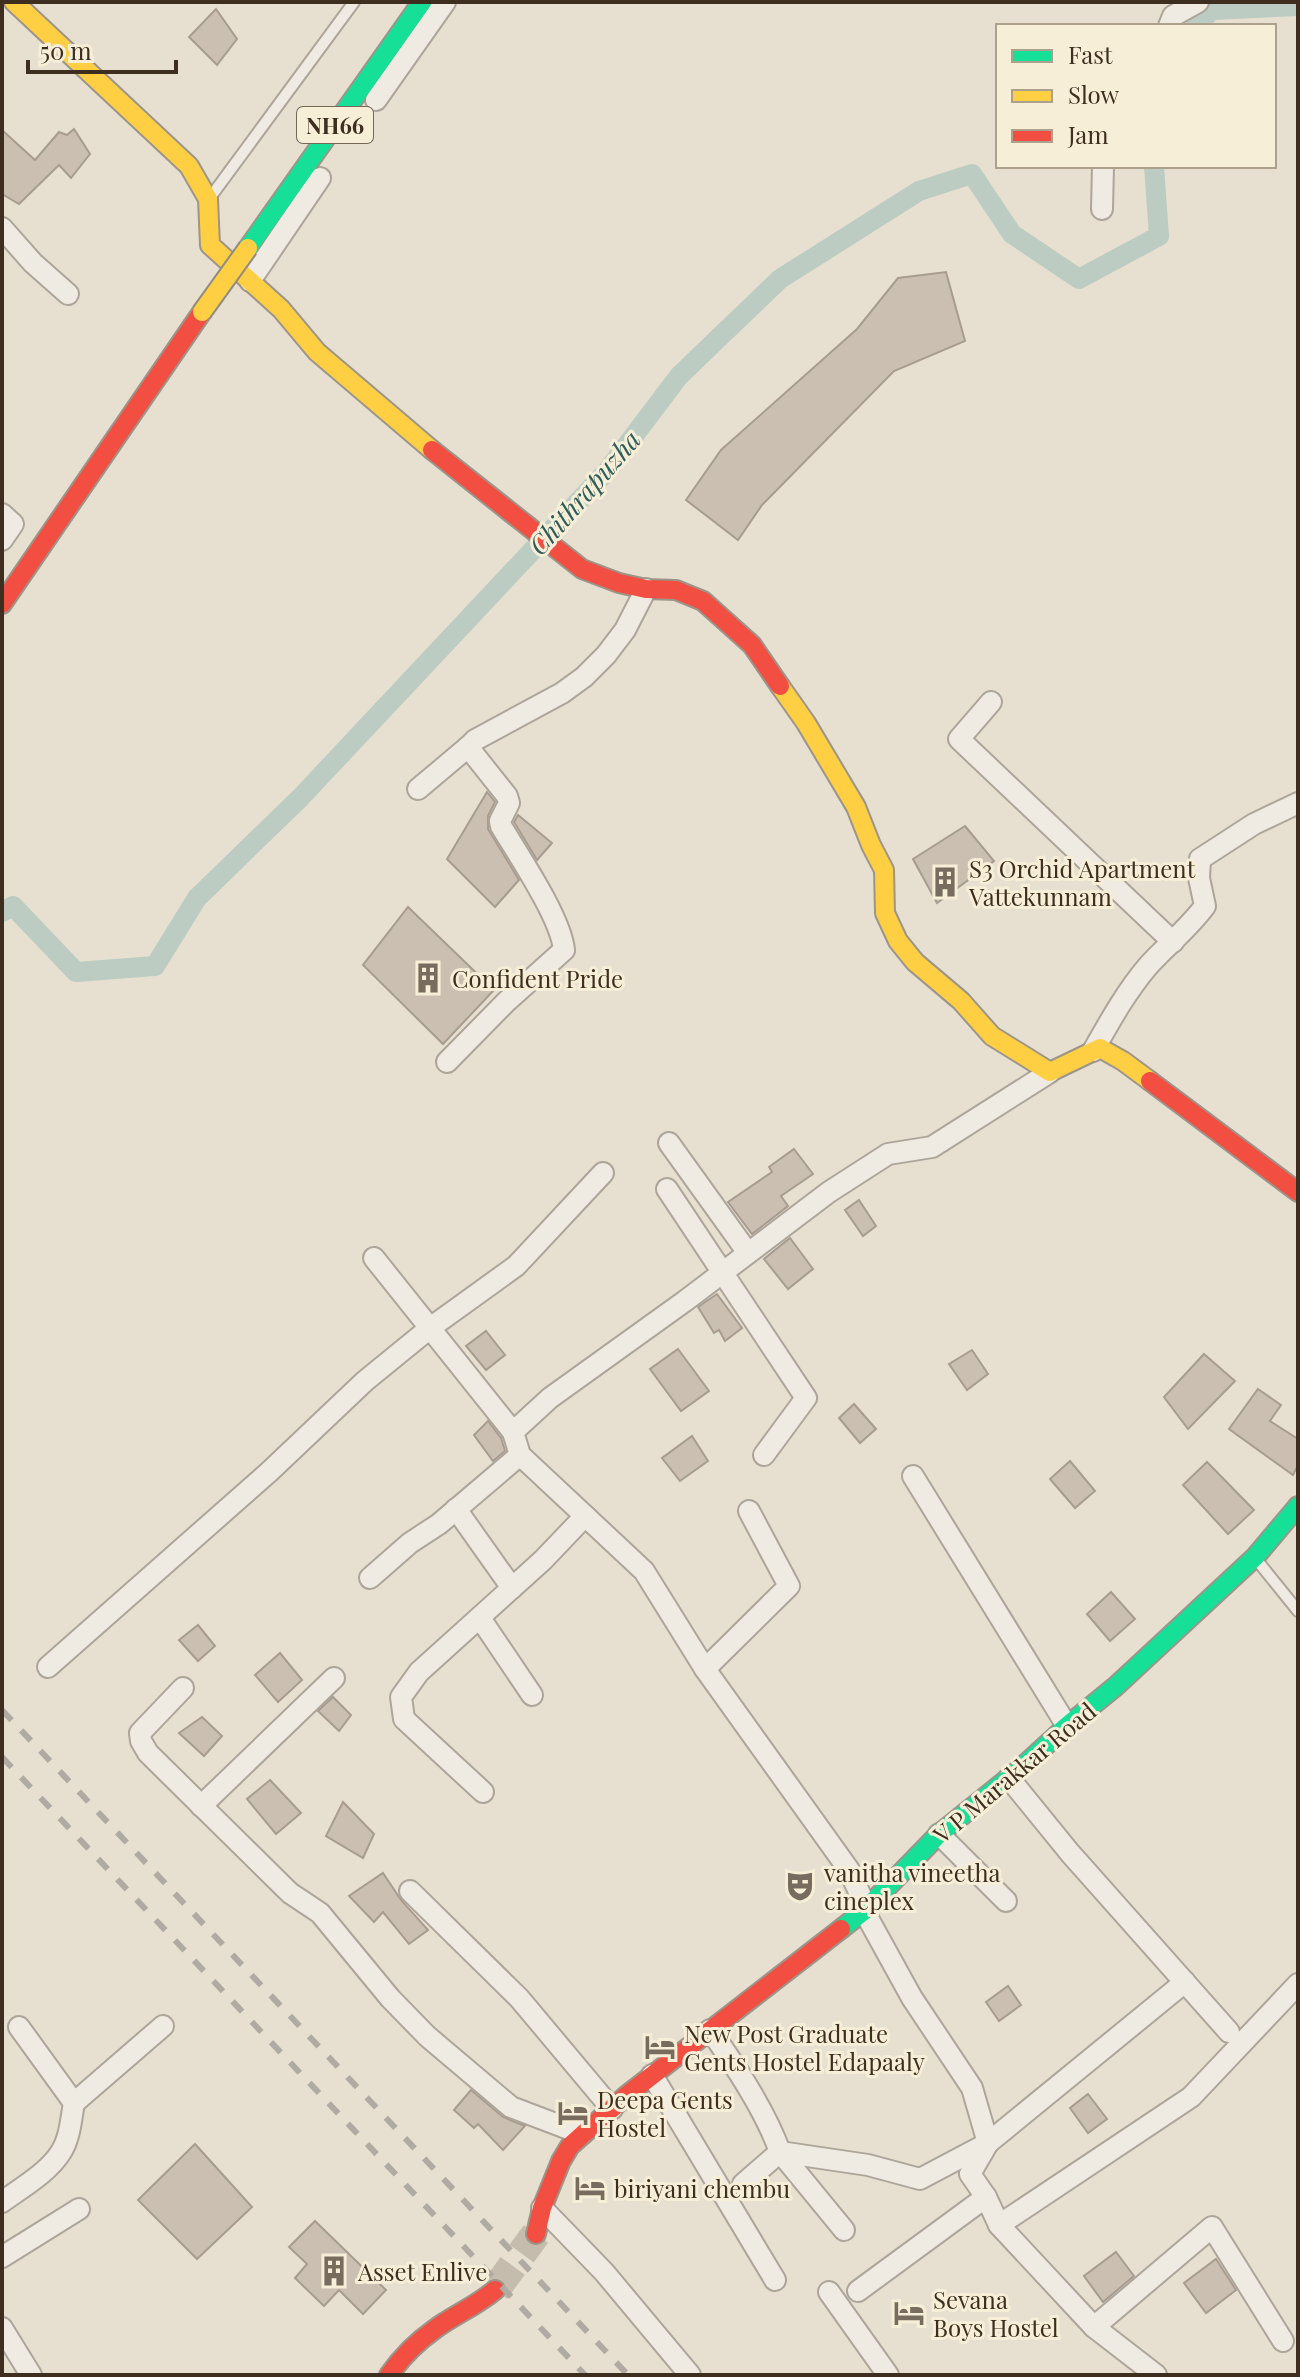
<svg xmlns="http://www.w3.org/2000/svg" width="1300" height="2377" viewBox="0 0 1300 2377" font-family="'Playfair Display',serif">
<style>
.lines{fill:none;stroke-linecap:round;stroke-linejoin:round}
.canal{stroke:#bcccc2;stroke-width:20}
.building{fill:#cbbfb2;stroke:#a89c90;stroke-width:2}
.secondary-tunnel{stroke:#c5bcae;stroke-width:30;stroke-dasharray:30 15;stroke-linecap:butt}
.lane-casing{stroke:#ada599;stroke-width:14}
.street-casing{stroke:#ada599;stroke-width:24}
.fast-casing{stroke:#9c958a;stroke-width:22}
.slow-casing{stroke:#9c958a;stroke-width:22}
.jam-casing{stroke:#9c958a;stroke-width:22}
.lane{stroke:#efebe3;stroke-width:10}
.street{stroke:#efebe3;stroke-width:20}
.fast{stroke:#16e098;stroke-width:18}
.slow{stroke:#ffcf43;stroke-width:18}
.jam{stroke:#f24e42;stroke-width:18}
.rail{stroke:#afaaa2;stroke-width:6;stroke-dasharray:14 14;stroke-linecap:butt}
.slow-bridge-casing{stroke:#928b80;stroke-width:22;stroke-linecap:butt}
.slow-bridge{stroke:#ffcf43;stroke-width:18}
.labels{text-anchor:middle;dominant-baseline:central;stroke-width:6;stroke-linejoin:round;paint-order:stroke}
.shield{fill:#f7eed8;stroke:#756857;stroke-width:2}
.shield-label{font-size:22px;font-weight:bold;fill:#3d2e20}
.poi-label{font-size:24px;fill:#3d2e20;stroke:#f7eed8;text-anchor:start}
.street-label{font-size:24px;fill:#3d2e20;stroke:#f7eed8}
.water-label{font-size:26px;font-style:italic;fill:#2f5d5a;stroke:#f7eed8}
</style>
<rect width="100%" height="100%" fill="#e7e0d1"/>
<g class="lines">
<g class="canal">
<polyline points="1196,26 1212,10 1298,6"/>
<polyline points="2,912 13,906 76,972 155,966 197,898 301,797 608,470 679,376 780,279 919,191 972,174 1012,234 1079,279 1159,236 1154,166"/>
</g>
</g>
<g class="building">
<polygon points="216,9 237,39 217,65 189,37"/>
<polygon points="74,129 90,154 71,178 59,165 19,204 2,194 2,130 35,160 59,132 67,135"/>
<polygon points="946,272 965,341 894,371 762,505 738,540 686,500 721,450 857,329 898,278"/>
<polygon points="487,792 495,802 488,816 488,829 519,880 495,907 447,859"/>
<polygon points="518,815 552,843 537,860 514,822"/>
<polygon points="965,826 994,861 937,903 913,859"/>
<polygon points="408,907 494,990 443,1044 363,965"/>
<polygon points="794,1149 813,1174 781,1196 788,1206 752,1234 728,1202 772,1172 769,1167"/>
<polygon points="859,1200 876,1226 863,1236 845,1210"/>
<polygon points="790,1238 813,1269 788,1289 764,1259"/>
<polygon points="717,1294 742,1328 725,1341 719,1330 714,1333 698,1307"/>
<polygon points="486,1331 505,1355 486,1370 466,1346"/>
<polygon points="678,1349 709,1391 681,1411 650,1369"/>
<polygon points="972,1350 988,1374 967,1390 949,1364"/>
<polygon points="1204,1354 1235,1381 1188,1429 1164,1397"/>
<polygon points="1258,1389 1281,1405 1270,1421 1298,1439 1298,1465 1293,1475 1229,1429"/>
<polygon points="854,1404 876,1429 860,1443 839,1418"/>
<polygon points="488,1421 501,1438 505,1451 493,1461 474,1435"/>
<polygon points="692,1436 708,1461 680,1481 662,1458"/>
<polygon points="1070,1461 1095,1491 1075,1508 1050,1479"/>
<polygon points="1207,1462 1254,1510 1228,1534 1183,1485"/>
<polygon points="1111,1592 1135,1619 1110,1641 1087,1614"/>
<polygon points="198,1625 215,1646 198,1661 179,1640"/>
<polygon points="280,1653 302,1680 278,1702 255,1675"/>
<polygon points="333,1697 351,1715 339,1731 318,1711"/>
<polygon points="202,1717 222,1736 204,1756 179,1733"/>
<polygon points="270,1780 301,1813 276,1834 247,1799"/>
<polygon points="343,1802 374,1834 363,1858 326,1836"/>
<polygon points="383,1873 401,1900 428,1930 409,1944 383,1912 374,1922 349,1896"/>
<polygon points="1008,1986 1021,2005 999,2021 986,2002"/>
<polygon points="471,2090 503,2117 525,2126 503,2150 478,2124 474,2128 454,2110"/>
<polygon points="1088,2094 1107,2119 1088,2133 1070,2108"/>
<polygon points="195,2144 252,2207 197,2259 138,2200"/>
<polygon points="315,2221 386,2290 363,2314 339,2290 324,2306 295,2278 307,2264 289,2247"/>
<polygon points="1116,2252 1134,2276 1103,2302 1084,2276"/>
<polygon points="1216,2259 1236,2290 1206,2313 1184,2283"/>
</g>
<g class="lines">
<polyline class="secondary-tunnel" points="495,2290 536,2234"/>
<g class="lane-casing">
<g id="lane">
<polyline points="212,195 354,2"/>
<polyline points="1256,1559 1298,1611"/>
</g>
</g>
<g class="street-casing">
<g id="street">
<polyline points="1169,26 1173,16 1198,2"/>
<polyline points="376,100 445,2"/>
<polyline points="1102,209 1103,166"/>
<polyline points="2,228 33,263 68,294"/>
<polyline points="250,281 320,178"/>
<polyline points="2,514 13,524 2,540"/>
<polyline points="991,702 959,739 1173,942"/>
<polyline points="418,789 468,747"/>
<path d="M 1093,1051 C 1110,1021 1126,992 1148,966 C 1167,945 1188,929 1205,906 L 1199,878 L 1200,859 L 1254,824 L 1298,803"/>
<path d="M 447,1062 L 506,1002 L 564,950 C 561,918 519,856 501,826 L 500,821 L 509,803 L 507,796 L 468,747 L 475,740 L 562,693 L 584,677 L 606,655 L 625,630 L 646,589"/>
<polyline points="1050,1072 932,1147 888,1154 829,1192 685,1301 550,1398 513,1432 520,1455 644,1571 705,1669 849,1870 861,1896 864,1911 912,1998 972,2088 988,2143 970,2174 986,2197 999,2225 1094,2327 1156,2375"/>
<polyline points="669,1143 748,1253"/>
<polyline points="667,1189 806,1398 764,1455"/>
<polyline points="374,1258 513,1432"/>
<polyline points="913,1476 1067,1726"/>
<polyline points="456,1509 512,1588"/>
<polyline points="370,1578 410,1543 439,1524 520,1455"/>
<polyline points="480,1618 532,1695"/>
<polyline points="48,1667 269,1472 365,1381 430,1328 516,1266 603,1173"/>
<polyline points="705,1669 789,1586 749,1511"/>
<polyline points="183,1688 140,1733 141,1741 148,1753 290,1893 320,1913 390,1998 427,2036 511,2107 582,2134"/>
<polyline points="1009,1778 1070,1853 1229,2032"/>
<polyline points="483,1792 404,1719 401,1697 419,1672 543,1560 585,1516"/>
<polyline points="201,1806 334,1678"/>
<polyline points="939,1834 1006,1901"/>
<polyline points="410,1891 519,1998 612,2109"/>
<path d="M 710,2030 C 735,2065 766,2112 780,2152 L 743,2184"/>
<polyline points="652,2075 775,2280"/>
<polyline points="74,2103 163,2026"/>
<polyline points="780,2152 868,2165 920,2179 988,2143 1185,1982"/>
<polyline points="780,2152 844,2230"/>
<path d="M 2,2202 C 21,2188 48,2173 61,2152 C 70,2138 71,2119 74,2103 L 19,2027"/>
<polyline points="542,2208 604,2272 690,2375"/>
<polyline points="999,2225 1191,2097 1298,1984"/>
<polyline points="2,2257 79,2209"/>
<polyline points="858,2291 986,2197"/>
<polyline points="829,2292 888,2375"/>
<polyline points="1094,2327 1212,2227 1283,2341"/>
<polyline points="2,2328 31,2375"/>
</g>
</g>
<g class="fast-casing">
<g id="fast">
<polyline points="248,248 422,2"/>
<polyline points="841,1929 864,1911 939,1834 1020,1769 1067,1726 1116,1686 1255,1557 1298,1506"/>
</g>
</g>
<g class="slow-casing">
<g id="slow">
<polyline points="14,2 189,166 208,199 210,245 281,309 317,352 432,450"/>
<polyline points="780,686 806,723 856,807 871,845 884,870 885,913 898,941 915,962 961,1001 992,1036 1050,1072 1100,1048 1123,1061 1150,1081"/>
</g>
</g>
<g class="jam-casing">
<g id="jam">
<polyline points="432,450 582,569 619,583 646,589 676,590 703,601 752,645 780,686"/>
<polyline points="2,604 202,312"/>
<polyline points="1150,1081 1298,1192"/>
<polyline points="536,2234 542,2208 561,2161 570,2146 627,2095 841,1929"/>
<path d="M 389,2375 C 401,2358 418,2341 435,2329 C 454,2315 476,2306 495,2290"/>
</g>
</g>
<use href="#lane" class="lane"/>
<use href="#street" class="street"/>
<use href="#fast" class="fast"/>
<use href="#slow" class="slow"/>
<use href="#jam" class="jam"/>
<g class="rail">
<polyline points="2,1710 628,2375"/>
<polyline points="2,1757 585,2375"/>
</g>
<g class="slow-bridge-casing">
<polyline id="slow-bridge" points="202,312 248,248"/>
</g>
<use href="#slow-bridge" class="slow-bridge"/>
</g>
<defs>
<g id="building-bare" transform="scale(2.4)"><path d="M-4-6H4V6H1V3H-1V6H-4ZM-2.5-4.3h1.7v1.8h-1.7ZM.8-4.3h1.7v1.8H.8ZM-2.5-1h1.7V.8h-1.7ZM.8-1h1.7V.8H.8Z" fill="#786c5e" stroke="#f7eed8" stroke-width="2.5" paint-order="stroke"/></g>
<g id="theatre-bare" transform="scale(2.4)"><path d="M-5-5.5Q0-4 5-5.5V0Q5 5 0 6Q-5 5-5 0ZM-3.3-2.5H-1v1.5H-3.3ZM1-2.5H3.3v1.5H1ZM-2.8 1Q0 5.5 2.8 1Z" fill="#786c5e" stroke="#f7eed8" stroke-width="2.5" paint-order="stroke"/></g>
<g id="hotel-bare" transform="scale(2.4)"><path d="M-6-4.5h1.5V1H6V5H4.5V3h-9V5H-6ZM-4 0a1.8 1.8 0 1 1 3.6 0ZM.5 0V-2.5h3Q6-2.5 6 0Z" fill="#786c5e" stroke="#f7eed8" stroke-width="2.5" paint-order="stroke"/></g>
</defs>
<g fill-rule="evenodd">
<use href="#building-bare" x="945" y="882"/>
<use href="#building-bare" x="428" y="978"/>
<use href="#theatre-bare" x="800" y="1886"/>
<use href="#hotel-bare" x="660" y="2047"/>
<use href="#hotel-bare" x="573" y="2113"/>
<use href="#hotel-bare" x="590" y="2188"/>
<use href="#building-bare" x="334" y="2271"/>
<use href="#hotel-bare" x="909" y="2313"/>
</g>
<g class="labels">
<rect class="shield" x="297" y="107" width="76" height="36" rx="6"/>
<g class="shield-label">
<text x="335" y="125">NH66</text>
</g>
<g class="poi-label">
<text x="969" y="868">S3 Orchid Apartment<tspan x="969" dy="28">Vattekunnam</tspan></text>
<text x="452" y="978">Confident Pride</text>
<text x="824" y="1872">vanitha vineetha<tspan x="824" dy="28">cineplex</tspan></text>
<text x="684" y="2033">New Post Graduate<tspan x="684" dy="28">Gents Hostel Edapaaly</tspan></text>
<text x="597" y="2099">Deepa Gents<tspan x="597" dy="28">Hostel</tspan></text>
<text x="614" y="2188">biriyani chembu</text>
<text x="358" y="2271">Asset Enlive</text>
<text x="933" y="2299">Sevana<tspan x="933" dy="28">Boys Hostel</tspan></text>
</g>
<g class="street-label">
<text transform="translate(1014 1772) rotate(-40)">V P Marakkar Road</text>
</g>
<g class="water-label">
<text transform="translate(584 492) rotate(-49)">Chithrapuzha</text>
</g>
</g>
<rect width="1300" height="2377" fill="none" stroke="#3d2e20" stroke-width="8"/>
<rect x="996" y="24" width="280" height="144" fill="#f7eed8" stroke="#ada18e" stroke-width="2"/>
<rect x="1012" y="50" width="40" height="12" fill="#16e098" stroke="#ada18e" stroke-width="2"/>
<text x="1068" y="64" font-size="24" fill="#3d2e20">Fast</text>
<rect x="1012" y="90" width="40" height="12" fill="#ffcf43" stroke="#ada18e" stroke-width="2"/>
<text x="1068" y="104" font-size="24" fill="#3d2e20">Slow</text>
<rect x="1012" y="130" width="40" height="12" fill="#f24e42" stroke="#ada18e" stroke-width="2"/>
<text x="1068" y="144" font-size="24" fill="#3d2e20">Jam</text>
<path d="M28 60v12h148v-12" fill="none" stroke="#3d2e20" stroke-width="4"/>
<text x="40" y="60" font-size="24" fill="#3d2e20" stroke="#f7eed8" stroke-width="6" paint-order="stroke">50 m</text>
</svg>
